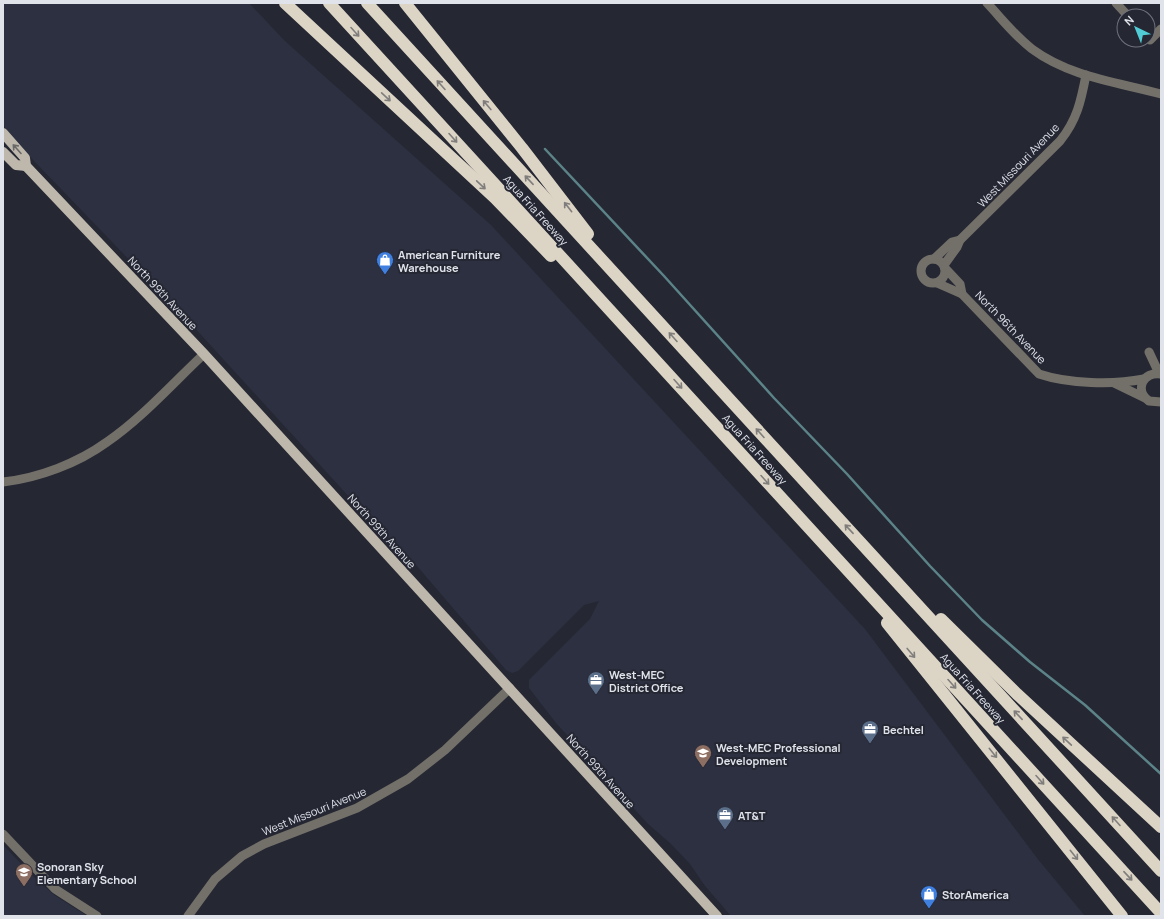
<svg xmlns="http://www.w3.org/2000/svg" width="1164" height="919" viewBox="0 0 1164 919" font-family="Manrope,sans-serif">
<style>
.built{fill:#2c3041}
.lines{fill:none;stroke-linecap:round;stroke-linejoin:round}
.stream{stroke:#5b8388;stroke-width:2.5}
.minor{stroke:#73706a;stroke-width:9}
.major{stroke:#beb8ac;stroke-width:10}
.highway{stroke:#dcd5c6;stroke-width:12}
.oneway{stroke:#807e7c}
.oneway2{stroke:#6a6869}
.labels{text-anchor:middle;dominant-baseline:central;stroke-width:4;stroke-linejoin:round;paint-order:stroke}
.street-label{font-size:11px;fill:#e1e3eb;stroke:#252733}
.poi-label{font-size:11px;font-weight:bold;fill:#e1e3eb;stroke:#252733;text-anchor:start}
</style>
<rect width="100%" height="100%" fill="#252733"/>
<g class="built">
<polygon points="3,3 249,3 285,41 491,225 865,629 1037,858 1085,916 731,916 705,886 690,864 671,844 647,823 556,723 529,688 529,680 590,619 599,601 584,605 518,671 512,673 506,670 411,559 404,557 192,325 11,137 3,125"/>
<polygon points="3,845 35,878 54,895 87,916 3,916"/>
</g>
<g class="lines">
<polyline class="stream" points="545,149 664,276 774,398 847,474 930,566 982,620 1030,662 1085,705 1161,774"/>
<g class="minor">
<path d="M 987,3 C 1002,19 1015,36 1032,49 C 1070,77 1117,82 1161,94"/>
<polyline points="1116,3 1128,16"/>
<polyline points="1148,38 1150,40 1161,29"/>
<circle cx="933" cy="271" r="12"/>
<polyline points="934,259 952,242 960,240"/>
<path d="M 944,265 L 957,247 L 960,240 L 1060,141 C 1077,120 1081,101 1086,75"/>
<path d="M 945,268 L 960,284 L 962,294 L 1039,374 C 1069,384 1113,385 1144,379"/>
<polyline points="937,283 962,294"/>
<polyline points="1149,352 1157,369 1161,373"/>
<path d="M 1161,374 C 1143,371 1134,390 1149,401 L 1161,402"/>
<polyline points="1114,383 1145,398"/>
<path d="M 3,482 C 39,478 78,463 107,442 C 142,418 173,383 204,354"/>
<polyline points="3,834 55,889 97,916"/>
<polyline points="188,916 215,879 242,856 264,844 357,808 408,779 445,750 510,688"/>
</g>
<g class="major">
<polyline points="3,133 25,158 26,166 204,354 717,916"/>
<polyline points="3,152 16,165 26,166"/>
</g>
<g class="highway">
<polyline points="285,3 495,198 551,256"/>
<polyline points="329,3 1161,913"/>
<polyline points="367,3 1161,871"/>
<polyline points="405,3 522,148 588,234"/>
<polyline points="941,619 1017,694 1161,827"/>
<polyline points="887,623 1122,916"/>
</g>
</g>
<defs><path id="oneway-shaft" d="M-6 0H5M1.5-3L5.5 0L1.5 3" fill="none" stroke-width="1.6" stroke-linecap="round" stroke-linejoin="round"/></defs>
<g class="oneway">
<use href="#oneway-shaft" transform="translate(355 32) rotate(48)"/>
<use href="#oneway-shaft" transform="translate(441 85) rotate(-132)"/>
<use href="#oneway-shaft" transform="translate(386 97) rotate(43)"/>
<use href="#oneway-shaft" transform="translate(487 105) rotate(-130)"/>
<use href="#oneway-shaft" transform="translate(453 138) rotate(48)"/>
<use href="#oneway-shaft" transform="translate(529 180) rotate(-133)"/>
<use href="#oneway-shaft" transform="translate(481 185) rotate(43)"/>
<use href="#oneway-shaft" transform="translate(568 207) rotate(-128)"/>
<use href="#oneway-shaft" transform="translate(673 337) rotate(-132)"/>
<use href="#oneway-shaft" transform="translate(678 384) rotate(48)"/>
<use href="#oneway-shaft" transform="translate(760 433) rotate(-132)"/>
<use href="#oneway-shaft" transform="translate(765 480) rotate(48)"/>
<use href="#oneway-shaft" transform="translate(849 529) rotate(-133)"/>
<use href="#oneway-shaft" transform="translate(911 653) rotate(50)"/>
<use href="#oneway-shaft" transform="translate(952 684) rotate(48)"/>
<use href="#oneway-shaft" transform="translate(1018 715) rotate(-133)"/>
<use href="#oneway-shaft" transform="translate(1067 741) rotate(-137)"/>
<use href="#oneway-shaft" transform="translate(993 753) rotate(51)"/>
<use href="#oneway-shaft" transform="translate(1040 780) rotate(48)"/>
<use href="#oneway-shaft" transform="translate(1116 821) rotate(-132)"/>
<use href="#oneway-shaft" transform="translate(1074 855) rotate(51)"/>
<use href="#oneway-shaft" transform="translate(1128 876) rotate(47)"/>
</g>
<use class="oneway2" href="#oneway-shaft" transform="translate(17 149) rotate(-132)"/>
<defs>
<g id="shop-pin" transform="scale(0.9)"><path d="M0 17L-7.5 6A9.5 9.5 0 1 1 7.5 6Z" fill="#3f7fe0" stroke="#252733"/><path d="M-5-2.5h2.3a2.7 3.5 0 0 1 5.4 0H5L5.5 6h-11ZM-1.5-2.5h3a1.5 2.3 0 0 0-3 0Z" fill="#fff"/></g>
<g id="office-pin" transform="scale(0.9)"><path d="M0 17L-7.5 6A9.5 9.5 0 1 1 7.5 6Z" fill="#5c6f8a" stroke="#252733"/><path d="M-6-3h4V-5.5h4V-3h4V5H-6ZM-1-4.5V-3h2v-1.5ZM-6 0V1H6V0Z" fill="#fff"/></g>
<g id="university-pin" transform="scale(0.9)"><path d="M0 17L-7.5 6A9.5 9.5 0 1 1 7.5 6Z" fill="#8d6e63" stroke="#252733"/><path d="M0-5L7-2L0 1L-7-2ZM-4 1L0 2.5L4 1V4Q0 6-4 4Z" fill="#fff"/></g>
<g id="school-pin" transform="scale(0.9)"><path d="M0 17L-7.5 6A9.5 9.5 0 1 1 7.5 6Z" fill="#8d6e63" stroke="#252733"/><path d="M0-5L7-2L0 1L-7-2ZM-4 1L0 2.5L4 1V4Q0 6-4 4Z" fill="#fff"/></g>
</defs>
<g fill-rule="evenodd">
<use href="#shop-pin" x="385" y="260"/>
<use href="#office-pin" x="596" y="680"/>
<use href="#office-pin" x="870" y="729"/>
<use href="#university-pin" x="703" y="753"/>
<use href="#office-pin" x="725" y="815"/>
<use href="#school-pin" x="24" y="872"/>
<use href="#shop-pin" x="929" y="894"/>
</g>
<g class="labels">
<g class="street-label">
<text transform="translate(1018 165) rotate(-46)">West Missouri Avenue</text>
<text transform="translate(536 210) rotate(48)">Agua Fria Freeway</text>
<text transform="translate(163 293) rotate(47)">North 99th Avenue</text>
<text transform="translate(1011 327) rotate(46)">North 96th Avenue</text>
<text transform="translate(755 449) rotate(48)">Agua Fria Freeway</text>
<text transform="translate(382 531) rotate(48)">North 99th Avenue</text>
<text transform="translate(973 688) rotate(48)">Agua Fria Freeway</text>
<text transform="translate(601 771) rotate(48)">North 99th Avenue</text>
<text transform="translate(314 811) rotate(-22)">West Missouri Avenue</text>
</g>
<g class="poi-label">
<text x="398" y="254">American Furniture<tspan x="398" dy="13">Warehouse</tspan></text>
<text x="609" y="674">West-MEC<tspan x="609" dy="13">District Office</tspan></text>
<text x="883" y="729">Bechtel</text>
<text x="716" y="747">West-MEC Professional<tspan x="716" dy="13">Development</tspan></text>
<text x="738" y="815">AT&amp;T</text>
<text x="37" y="866">Sonoran Sky<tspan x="37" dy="13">Elementary School</tspan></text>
<text x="942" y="894">StorAmerica</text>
</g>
</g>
<rect width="1164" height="919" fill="none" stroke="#e1e3eb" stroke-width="8"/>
<g transform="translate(1136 28) rotate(317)"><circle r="19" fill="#252733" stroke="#70727d"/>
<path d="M0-3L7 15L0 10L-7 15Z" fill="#51ccd4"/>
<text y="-6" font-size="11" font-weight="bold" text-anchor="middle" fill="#e1e3eb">N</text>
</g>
</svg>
